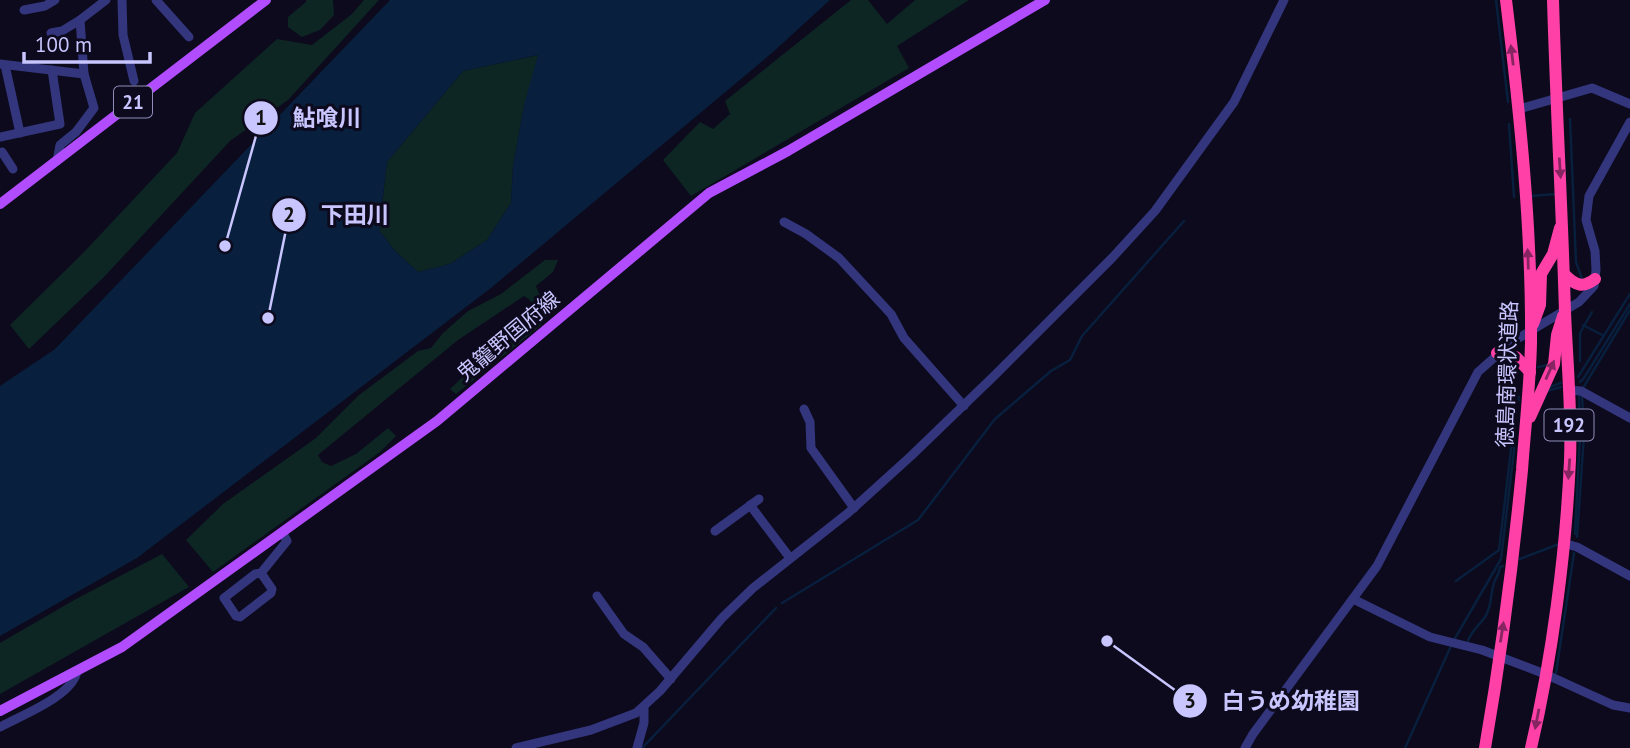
<svg xmlns="http://www.w3.org/2000/svg" width="1630" height="748" viewBox="0 0 1630 748" font-family="'PT Sans','Noto Sans JP',sans-serif">
<style>
.green{fill:#0d2624}
.water{fill:#081f3d;fill-rule:evenodd}
.lines{fill:none;stroke-linecap:round;stroke-linejoin:round}
.stream{stroke:#081f3d;stroke-width:2.5}
.minor{stroke:#33357d;stroke-width:9}
.major{stroke:#b14cff;stroke-width:10}
.highway{stroke:#ff40a7;stroke-width:12}
.oneway{fill:#862562}
.labels{text-anchor:middle;dominant-baseline:central;stroke-width:6;stroke-linejoin:round;paint-order:stroke}
.shield{fill:#0c0a1c;stroke:#908dbb;stroke-width:2}
.shield-label{font-size:19px;font-weight:bold;fill:#c8c5ff}
.street-label{font-size:21px;fill:#c8c5ff;stroke:#0c0a1c}
.leader{fill:none;stroke:#c8c5ff;stroke-width:2.5}
.callout-dot{fill:#c8c5ff;stroke:#0c0a1c;stroke-width:2.5}
.mark-label{font-size:21px;text-anchor:middle;font-weight:bold;fill:#111}
.callout-label{font-size:23px;text-anchor:middle;font-weight:bold;fill:#c8c5ff;stroke:#0c0a1c;stroke-width:6;stroke-linejoin:round;paint-order:stroke}
</style>
<rect width="100%" height="100%" fill="#0c0a1c"/>
<g class="green">
<polygon points="306,0 333,0 334,15 320,30 302,37 288,27 288,17 306,2"/>
<polygon points="364,0 379,0 288,100 230,141 104,277 29,349 10,325 84,252 177,153 195,113 277,39 312,45 352,14"/>
<polygon points="851,0 868,0 887,24 915,0 969,0 897,46 909,68 691,196 663,160 700,122 713,129 730,114 725,101"/>
<polygon points="539,55 524,106 513,166 511,203 487,240 450,264 418,272 395,251 379,230 387,162 463,71"/>
<polygon points="545,260 558,260 553,272 536,286 548,315 540,326 456,394 450,389 499,343 523,325 533,312 530,300 524,296 458,340 318,455 322,462 331,466 356,454 388,428 396,436 380,452 213,572 186,540 223,504 316,438 359,395 418,351 431,348 443,333 468,311 501,294"/>
<polygon points="162,554 189,587 0,694 0,643 76,599"/>
</g>
<path class="water" d="M 390,0 L 830,0 L 772,53 L 491,288 L 137,558 L 0,636 L 0,386 L 55,349 ZM 538,55 L 524,105 L 513,166 L 511,203 L 487,240 L 450,264 L 418,272 L 395,251 L 379,230 L 387,162 L 463,71 Z"/>
<g class="lines">
<g class="stream">
<polyline points="1496,0 1508,102"/>
<polyline points="1570,119 1576,262 1582,279"/>
<polyline points="1509,124 1514,197"/>
<polyline points="1531,196 1556,194"/>
<polyline points="1583,325 1604,336"/>
<polyline points="1580,361 1580,333 1592,312"/>
<polyline points="1538,367 1548,365"/>
<polyline points="1578,377 1630,294"/>
<polyline points="1580,382 1584,378 1630,304"/>
<polyline points="1547,388 1561,383"/>
<polyline points="1583,388 1630,310"/>
<polyline points="1547,391 1561,387"/>
<polyline points="1575,534 1580,436 1579,396"/>
<polyline points="1577,537 1584,435 1582,396"/>
<polyline points="1520,559 1559,544"/>
<polyline points="1456,581 1499,550 1511,450 1512,399 1519,397"/>
<polyline points="782,603 918,520 995,419 1051,371 1070,360 1082,336 1184,221"/>
<polyline points="1454,640 1501,559 1514,451 1515,401 1519,400"/>
<path d="M 1468,641 C 1471,631 1479,626 1485,617 C 1492,607 1490,595 1494,583 C 1496,577 1499,575 1500,567 L 1503,566"/>
<polyline points="1556,673 1574,553"/>
<polyline points="642,748 776,608"/>
<polyline points="1405,748 1451,646"/>
</g>
<g class="minor">
<polyline points="122,0 123,35 134,81"/>
<polyline points="156,0 189,37"/>
<polyline points="24,10 45,6 55,0"/>
<polyline points="51,33 62,31 80,20"/>
<polyline points="0,64 84,74"/>
<polyline points="5,65 20,133"/>
<polyline points="1519,109 1592,88 1630,104"/>
<polyline points="0,137 60,124 52,70"/>
<polyline points="2,152 13,169"/>
<polyline points="57,161 60,145 76,132 94,108 84,74 80,20 106,0"/>
<polyline points="784,222 806,234 839,258 891,314 904,338 964,406"/>
<polyline points="1568,390 1581,391 1630,418"/>
<polyline points="804,409 810,422 811,448 854,508"/>
<polyline points="750,505 790,558"/>
<polyline points="715,531 759,499"/>
<polyline points="1563,543 1577,547 1630,576"/>
<polyline points="261,573 272,589 271,593 240,617 236,616 224,598 255,574 261,573 287,541 282,532"/>
<polyline points="597,596 624,634 643,647 671,679"/>
<polyline points="1353,599 1430,637 1482,650 1545,674 1613,705 1630,708"/>
<path d="M 0,727 C 20,716 73,696 77,671"/>
<polyline points="516,748 591,730 636,713 660,691 722,618 753,588 848,513 911,456 995,375 1112,258 1155,211 1234,102 1284,0"/>
<polyline points="637,748 644,723 644,707"/>
<polyline points="1245,748 1253,734 1377,566 1478,372 1512,342 1579,302 1594,286 1596,270 1595,251 1586,220 1589,196 1630,122"/>
</g>
<g class="major">
<polyline points="0,204 266,0"/>
<polyline points="0,711 122,647 437,421 709,193 788,151 1045,0"/>
</g>
<g class="highway">
<path d="M 1565,275 C 1576,286 1583,288 1595,279"/>
<polyline points="1533,324 1540,305 1541,274 1553,254 1560,228"/>
<polyline points="1497,353 1516,357 1530,372"/>
<polyline points="1530,417 1554,364 1557,335 1563,316"/>
<path d="M 1485,748 C 1501,656 1513,563 1522,470 C 1525,428 1530,386 1531,343 C 1532,229 1520,114 1506,0"/>
<path d="M 1531,748 C 1552,659 1566,552 1570,460 C 1572,411 1567,361 1565,312 C 1562,208 1556,104 1553,0"/>
</g>
</g>
<defs><path id="oneway-solid" d="M-6-.8H1V-3.2L6.5 0L1 3.2V.8H-6Z" transform="scale(1.75)"/></defs>
<g class="oneway">
<use href="#oneway-solid" transform="translate(1512 55) rotate(-97)"/>
<use href="#oneway-solid" transform="translate(1560 168) rotate(86)"/>
<use href="#oneway-solid" transform="translate(1528 259) rotate(-92)"/>
<use href="#oneway-solid" transform="translate(1550 370) rotate(-66)"/>
<use href="#oneway-solid" transform="translate(1569 469) rotate(94)"/>
<use href="#oneway-solid" transform="translate(1502 632) rotate(-81)"/>
<use href="#oneway-solid" transform="translate(1537 719) rotate(101)"/>
</g>
<g class="labels">
<g class="shield">
<rect x="114" y="86.5" width="38" height="31" rx="5"/>
<rect x="1544.5" y="409.5" width="49" height="31" rx="5"/>
</g>
<g class="shield-label">
<text x="133" y="102">21</text>
<text x="1569" y="425">192</text>
</g>
<g class="street-label">
<text transform="translate(508 336) rotate(-40)">鬼籠野国府線</text>
<text transform="translate(1507 374) rotate(-88)">徳島南環状道路</text>
</g>
</g>
<path class="leader" d="M225 246L261 118M268 318L289 215M1107 641L1190 701"/>
<g class="callout-dot">
<circle cx="225" cy="246" r="7"/>
<circle cx="268" cy="318" r="7"/>
<circle cx="1107" cy="641" r="7"/>
<circle cx="261" cy="118" r="18"/>
<circle cx="289" cy="215" r="18"/>
<circle cx="1190" cy="701" r="18"/>
</g>
<g class="mark-label">
<text x="261" y="125">1</text>
<text x="289" y="222">2</text>
<text x="1190" y="708">3</text>
</g>
<g class="callout-label">
<text x="327" y="126">鮎喰川</text>
<text x="355" y="223">下田川</text>
<text x="1291" y="709">白うめ幼稚園</text>
</g>
<path d="M24 52v10h126v-10" fill="none" stroke="#c8c5ff" stroke-width="3.5"/>
<text x="35" y="52" font-size="21" fill="#c8c5ff" stroke="#0c0a1c" stroke-width="5" paint-order="stroke">100 m</text>
</svg>
